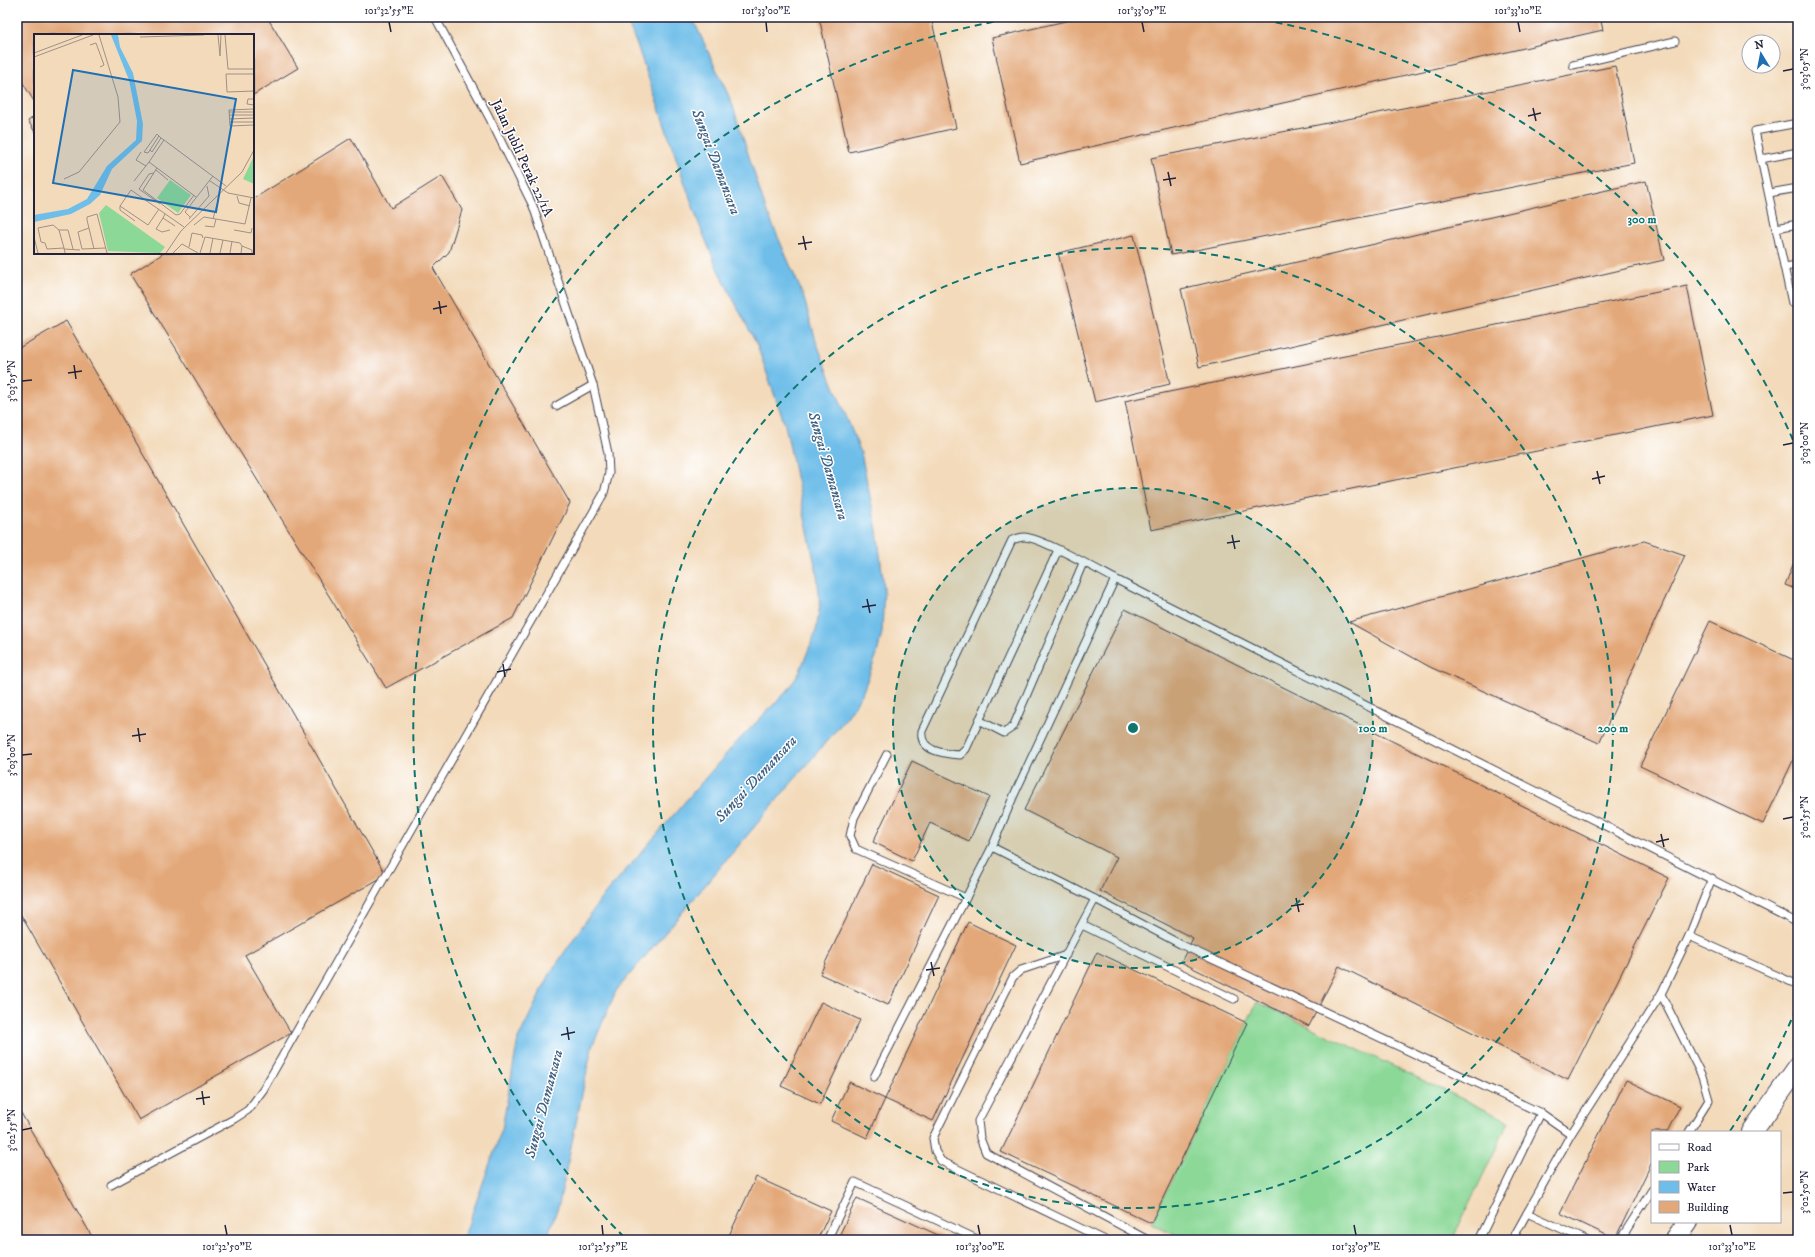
<svg xmlns="http://www.w3.org/2000/svg" width="1815" height="1257" viewBox="0 0 1815 1257" font-family="'IM FELL DW Pica',serif">
<style>
.green{fill:#8bd897;stroke:#567d69}
.water{fill:#6ebee9;stroke:#487092}
.building{fill:#e3a879}
.lines{fill:none;stroke-linecap:round;stroke-linejoin:round}
.service-casing{stroke:#413e4e;stroke-width:9}
.secondary-casing{stroke:#413e4e;stroke-width:22}
.service{stroke:#fff;stroke-width:7}
.secondary{stroke:#fff;stroke-width:20}
.ticks{fill:none;stroke:#22223b;stroke-width:1.5}
.ring{fill:none;stroke:#0f766e;stroke-width:2;stroke-dasharray:7 5}
.labels{text-anchor:middle;dominant-baseline:central;stroke-width:3;stroke-linejoin:round;paint-order:stroke}
.street-label{font-size:14px;fill:#22223b;stroke:#fff}
.water-label{font-size:15px;font-style:italic;fill:#406081;stroke:#fff}
.inset-road{fill:none;stroke:#9f9087;stroke-width:1}
.view{fill:#1f6fb2;fill-opacity:0.15;stroke:#1f6fb2;stroke-width:2}
.inset-edge{fill:none;stroke:#22223b;stroke-width:2}
.centre{fill:#0f766e;stroke:#fff;stroke-width:2}
.ring-label{font-size:12px;text-anchor:middle;font-weight:bold;fill:#0f766e;stroke:#fff;stroke-width:3;stroke-linejoin:round;paint-order:stroke}
.neatline{fill:none;stroke:#22223b;stroke-width:1.5}
.ticks-label{font-size:10px;text-anchor:middle;fill:#22223b}
</style>
<rect width="100%" height="100%" fill="#fff"/>
<filter id="ink" filterUnits="userSpaceOnUse"><feTurbulence type="fractalNoise" baseFrequency=".025" numOctaves="2"/><feDisplacementMap in="SourceGraphic" scale="8" xChannelSelector="R" yChannelSelector="G"/><feConvolveMatrix kernelMatrix="1 2 1 2 8 2 1 2 1" color-interpolation-filters="sRGB"/></filter>
<filter id="wash" filterUnits="userSpaceOnUse"><feTurbulence type="fractalNoise" baseFrequency=".012" numOctaves="4" result="noise"/><feDisplacementMap in="SourceGraphic" scale="16" xChannelSelector="R" yChannelSelector="G"/><feGaussianBlur stdDeviation="0.9" result="paint"/><feColorMatrix in="noise" values="0 0 0 0 0 0 0 0 0 0 0 0 0 0 0 0 0 1.4 0 .05"/><feComposite in="paint" operator="in"/></filter>
<g filter="url(#wash)">
<rect width="100%" height="100%" fill="#f3daba"/>
<polygon class="green" points="1257,1002 1509,1121 1452,1240 1188,1240 1151,1223"/>
<polygon class="water" points="625,17 692,17 732,103 765,207 803,295 817,344 861,453 877,530 884,588 882,632 877,654 862,694 847,717 616,991 592,1047 559,1204 546,1240 461,1240 467,1228 502,1129 518,1039 551,972 600,900 734,745 789,689 799,673 816,631 820,604 817,574 785,425 757,345 718,270 699,224 637,45"/>
<g id="blocks">
<g class="building">
<polygon points="26,17 267,17 298,68 253,95 253,35 35,35 35,103 17,73 17,22"/>
<polygon points="819,17 931,17 956,128 849,152"/>
<polygon points="1083,17 1600,17 1603,30 1020,163 992,38"/>
<polygon points="1615,66 1634,163 1171,255 1151,158"/>
<polygon points="35,116 35,132 28,121"/>
<polygon points="351,138 391,208 442,176 462,210 449,252 433,268 570,503 513,618 386,688 130,274 164,253 253,253 253,199"/>
<polygon points="1646,181 1664,260 1199,367 1181,289"/>
<polygon points="1134,235 1170,384 1095,402 1058,253"/>
<polygon points="1687,286 1713,415 1151,530 1125,401"/>
<polygon points="66,321 386,875 245,955 291,1033 139,1120 17,908 17,349"/>
<polygon points="1644,541 1685,555 1599,743 1430,667 1349,622"/>
<polygon points="1798,552 1798,590 1785,585"/>
<polygon points="1125,609 1669,878 1568,1080 1339,966 1309,1026 1181,962 1193,938 1100,891 1117,857 1024,810"/>
<polygon points="1710,621 1798,662 1798,750 1763,824 1640,766"/>
<polygon points="912,761 989,797 969,841 930,823 912,861 873,842"/>
<polygon points="872,864 939,895 888,1005 820,974"/>
<polygon points="968,922 1016,945 933,1121 885,1099 867,1138 831,1121 849,1082 885,1099"/>
<polygon points="1097,952 1247,1023 1151,1223 1001,1152"/>
<polygon points="821,1002 860,1020 820,1104 781,1086"/>
<polygon points="1626,1080 1680,1106 1667,1132 1652,1132 1652,1162 1615,1239 1560,1213"/>
<polygon points="17,1106 94,1240 17,1240"/>
<polygon points="756,1177 831,1211 817,1240 727,1240"/>
<polygon points="857,1198 949,1240 837,1240"/>
</g>
</g>
</g>
<g filter="url(#ink)">
<use href="#blocks" fill-opacity="0" stroke="#413e4e" stroke-width="1"/>
<g class="lines">
<g class="service-casing">
<g id="service">
<polyline points="1573,65 1675,41"/>
<polyline points="1798,123 1755,131 1792,303 1798,301"/>
<polyline points="1761,159 1798,152"/>
<polyline points="1769,193 1798,188"/>
<polyline points="1776,228 1798,224"/>
<polyline points="1784,267 1798,265"/>
<polyline points="556,406 593,385"/>
<path d="M 1058,550 L 966,749 L 960,755 C 944,754 919,751 922,731 L 1012,540 C 1016,539 1020,537 1024,537 C 1040,537 1098,570 1115,579 L 1798,923"/>
<polyline points="1115,579 1014,795 992,847 1095,899 1182,945 1541,1113 1571,1134"/>
<polyline points="979,720 1004,733 1013,727 1083,563"/>
<polyline points="887,754 854,818 850,836 856,849 966,898"/>
<polyline points="1095,899 978,1121 980,1138 986,1153 1148,1240"/>
<polyline points="1082,925 1234,999"/>
<polyline points="1689,936 1798,985"/>
<polyline points="1066,955 1021,970 1013,977 933,1138 935,1151 941,1161 1105,1240"/>
<polyline points="1661,994 1702,1076 1709,1100 1689,1132"/>
<polyline points="874,1077 992,847"/>
<polyline points="111,1185 234,1119 248,1110 263,1090 604,493 609,473 608,453 593,385 533,206 489,117 435,17"/>
<polyline points="1527,1213 1586,1240"/>
<polyline points="827,1240 855,1182 979,1240"/>
<polyline points="1479,1240 1541,1113"/>
<polyline points="1512,1240 1571,1134 1661,994 1689,936 1712,878"/>
<polyline points="1620,1240 1652,1190"/>
</g>
</g>
<g class="secondary-casing">
<g id="secondary">
<polyline points="1752,1132 1798,1067"/>
<polyline points="1675,1240 1688,1222"/>
</g>
</g>
<use href="#service" class="service"/>
<use href="#secondary" class="secondary"/>
</g>
</g>
<path class="ticks" d="M 389,22 L 391,32M 766,22 L 767,32M 1142,22 L 1144,32M 1518,22 L 1520,32M 1783,71 L 1793,69M 1533,108 L 1536,121M 1528,116 L 1541,113M 1168,172 L 1171,186M 1163,180 L 1176,178M 803,236 L 806,250M 798,244 L 812,242M 439,301 L 441,314M 433,309 L 447,306M 74,365 L 76,379M 68,373 L 82,371M 22,381 L 32,380M 1783,445 L 1793,443M 1597,471 L 1600,484M 1592,479 L 1605,476M 1232,535 L 1235,549M 1227,543 L 1240,541M 867,599 L 870,613M 862,607 L 876,605M 503,664 L 505,677M 497,672 L 511,669M 138,728 L 140,742M 132,736 L 146,734M 22,755 L 32,754M 1783,819 L 1793,817M 1661,834 L 1664,847M 1656,842 L 1669,839M 1296,898 L 1299,912M 1291,906 L 1304,904M 931,962 L 934,976M 926,970 L 940,968M 567,1027 L 569,1040M 561,1035 L 575,1032M 202,1091 L 204,1105M 196,1099 L 210,1097M 22,1130 L 32,1128M 1783,1193 L 1793,1192M 225,1225 L 227,1235M 602,1225 L 603,1235M 978,1225 L 980,1235M 1354,1225 L 1356,1235M 1730,1225 L 1732,1235"/>
<circle cx="1133" cy="728" r="240" fill="#0f766e" fill-opacity=".12"/>
<g class="ring">
<circle cx="1133" cy="728" r="240"/>
<circle cx="1133" cy="728" r="480"/>
<path d="M1796 1009A720 720 0 0 1 1730 1131M624 1237A720 720 0 0 1 1014 18M1252 18A720 720 0 0 1 1796 447"/>
</g>
<g class="labels">
<g class="street-label">
<text transform="translate(522 158) rotate(65)">Jalan Jubli Perak 22/1A</text>
</g>
<g class="water-label">
<text transform="translate(716 162) rotate(69)">Sungai Damansara</text>
<text transform="translate(828 466) rotate(74)">Sungai Damansara</text>
<text transform="translate(756 779) rotate(-47)">Sungai Damansara</text>
<text transform="translate(544 1104) rotate(-75)">Sungai Damansara</text>
</g>
</g>
<g transform="translate(34 34)">
<rect width="220" height="220" fill="#f3daba"/>
<path d="M 220,122 L 220,150 L 209,145 ZM 136,146 L 157,161 L 144,179 L 123,164 ZM 72,171 L 131,213 L 126,219 L 74,217 L 65,179 Z" fill="#8bd897"/>
<path d="M 77,1 L 84,1 L 86,13 L 99,39 L 109,90 L 108,107 L 78,135 L 66,161 L 56,170 L 37,180 L 0,188 L 0,181 L 34,175 L 53,165 L 73,132 L 102,106 L 103,87 L 95,46 Z" fill="#6ebee9"/>
<path class="inset-road" d="M 184,1 L 186,22 L 187,1M 191,1 L 194,35 L 220,35M 106,3 L 170,1M 56,11 L 62,9 L 70,31 L 66,33M 0,19 L 48,1M 0,23 L 59,1M 220,40 L 192,40 L 193,58 L 220,57M 220,65 L 214,65 L 213,70 L 220,71M 220,75 L 195,76 L 196,92 L 220,91M 195,78 L 220,78M 195,81 L 220,81M 195,85 L 220,84M 195,88 L 220,88M 125,102 L 114,119 L 110,118 L 123,100 L 127,104 L 130,106 L 192,152M 130,106 L 115,128 L 162,163M 116,116 L 118,118 L 127,104M 107,118 L 102,126 L 112,132M 123,134 L 109,156 L 142,181 L 146,180 L 160,161M 122,136 L 134,146M 120,139 L 115,140 L 105,155 L 126,170M 30,145 L 45,138 L 86,88 L 84,63 L 65,1M 100,147 L 115,128M 176,147 L 194,159 L 220,164M 203,162 L 205,169 L 216,172M 86,172 L 97,156 L 150,193M 86,172 L 114,191 L 125,175M 86,172 L 86,176 L 101,187M 131,180 L 129,184 L 141,192M 156,183 L 151,178 L 179,142M 129,184 L 122,195 L 128,198 L 136,196M 155,185 L 175,162 L 173,152M 179,185 L 183,170M 160,191 L 170,183 L 211,190 L 217,164M 171,192 L 180,193 L 182,185M 55,194 L 44,198 L 48,215 L 72,214M 25,196 L 34,196 L 39,215M 200,196 L 217,199 L 218,194M 0,203 L 4,219M 208,212 L 218,216 L 218,219M 155,213 L 158,199 L 168,201 L 169,204M 30,214 L 13,215 L 11,209 L 7,208 L 4,194 L 19,191 L 25,196 L 30,214 L 30,215 L 31,218 L 31,219M 30,215 L 46,216M 60,215 L 53,186 L 53,183 L 63,180 L 73,219M 132,219 L 147,197 L 208,138 L 220,116M 139,219 L 148,210 L 164,219M 166,219 L 171,203 L 206,209 L 208,212 L 207,219M 176,219 L 179,204M 186,219 L 189,206M 196,219 L 198,207"/>
<path class="view" d="M 39,36 L 202,65 L 182,178 L 19,149 Z"/>
<rect width="220" height="220" class="inset-edge"/>
</g>
<circle cx="1133" cy="728" r="6" class="centre"/>
<g class="ring-label">
<text x="1642" y="223">300 m</text>
<text x="1373" y="732">100 m</text>
<text x="1613" y="732">200 m</text>
</g>
<rect width="1815" height="1257" fill="none" stroke="#fff" stroke-width="44"/>
<rect x="1651" y="1131" width="130" height="92" fill="#ffffff" stroke="#a7a7b1"/>
<rect x="1659" y="1144" width="20" height="6" fill="#ffffff" stroke="#a7a7b1"/>
<text x="1687" y="1151" font-size="12" fill="#22223b">Road</text>
<rect x="1659" y="1161" width="20" height="12" fill="#8bd897" stroke="#a7a7b1"/>
<text x="1687" y="1171" font-size="12" fill="#22223b">Park</text>
<rect x="1659" y="1181" width="20" height="12" fill="#6ebee9" stroke="#a7a7b1"/>
<text x="1687" y="1191" font-size="12" fill="#22223b">Water</text>
<rect x="1659" y="1201" width="20" height="12" fill="#e3a879" stroke="#a7a7b1"/>
<text x="1687" y="1211" font-size="12" fill="#22223b">Building</text>
<g transform="translate(1761 54) rotate(350)"><circle r="19" fill="#ffffff" stroke="#a7a7b1"/>
<path d="M0-3L7 15L0 10L-7 15Z" fill="#1f6fb2"/>
<text y="-6" font-size="11" font-weight="bold" text-anchor="middle" fill="#22223b">N</text>
</g>
<rect x="22" y="22" width="1771" height="1213" class="neatline"/>
<g class="ticks-label">
<text x="389" y="14">101°32'55"E</text>
<text x="766" y="14">101°33'00"E</text>
<text x="1142" y="14">101°33'05"E</text>
<text x="1518" y="14">101°33'10"E</text>
<text transform="translate(1804 69) rotate(-90)" y="4">3°03'05"N</text>
<text transform="translate(11 381) rotate(-90)" y="4">3°03'05"N</text>
<text transform="translate(1804 443) rotate(-90)" y="4">3°03'00"N</text>
<text transform="translate(11 755) rotate(-90)" y="4">3°03'00"N</text>
<text transform="translate(1804 817) rotate(-90)" y="4">3°02'55"N</text>
<text transform="translate(11 1130) rotate(-90)" y="4">3°02'55"N</text>
<text transform="translate(1804 1192) rotate(-90)" y="4">3°02'50"N</text>
<text x="227" y="1250">101°32'50"E</text>
<text x="603" y="1250">101°32'55"E</text>
<text x="980" y="1250">101°33'00"E</text>
<text x="1356" y="1250">101°33'05"E</text>
<text x="1732" y="1250">101°33'10"E</text>
</g>
</svg>
